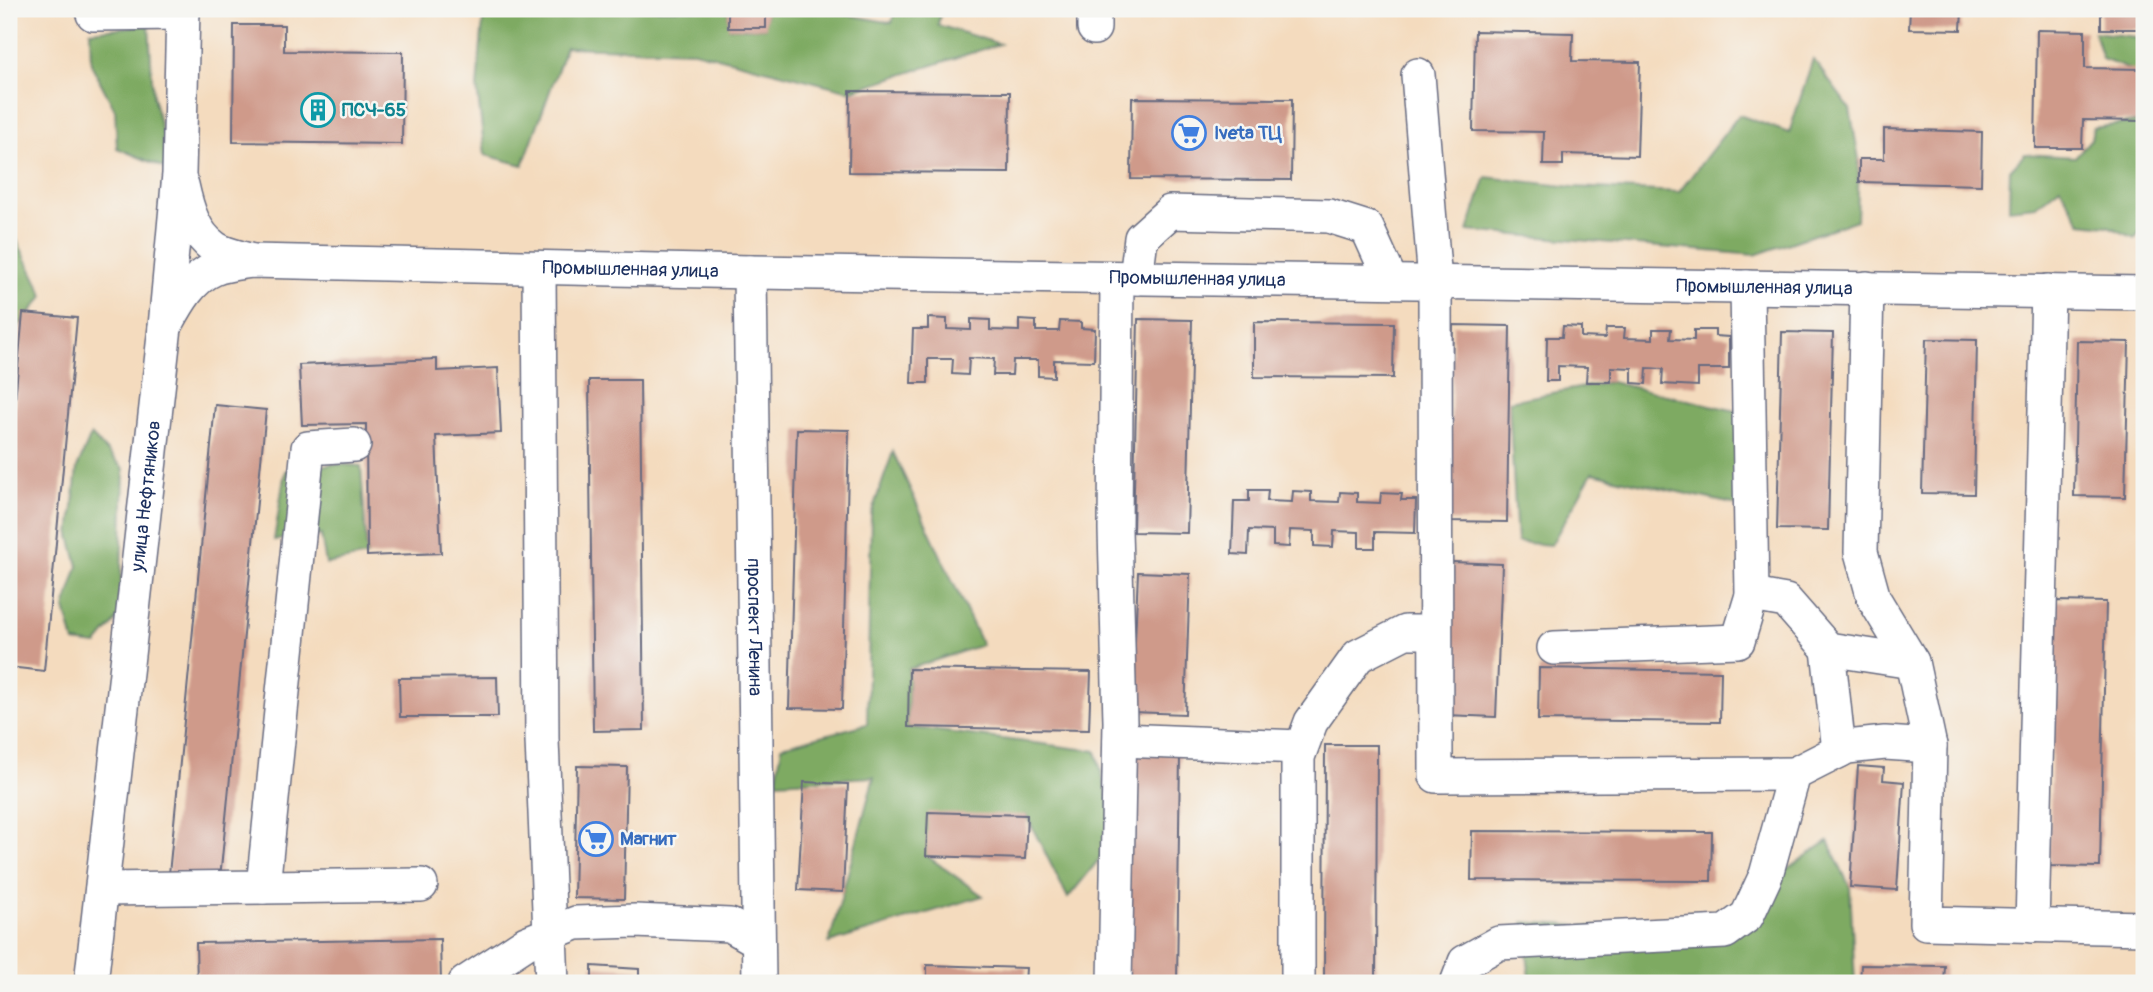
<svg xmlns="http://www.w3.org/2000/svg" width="2153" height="992" viewBox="0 0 2153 992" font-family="Pangolin,sans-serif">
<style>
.forest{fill:#7eaa62;stroke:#4c6c60;stroke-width:2}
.building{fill:#cf9a8a}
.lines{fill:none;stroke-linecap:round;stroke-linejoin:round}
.minor-casing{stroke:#676b80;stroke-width:36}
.minor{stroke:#fff;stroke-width:33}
.labels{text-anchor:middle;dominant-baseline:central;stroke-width:5;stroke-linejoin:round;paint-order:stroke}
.culture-label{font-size:19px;font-weight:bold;fill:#0d838f;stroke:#f6f6f2;text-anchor:start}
.shop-label{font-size:19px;font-weight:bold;fill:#366cbe;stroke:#f6f6f2;text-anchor:start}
.street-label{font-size:19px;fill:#1b2f5e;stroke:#f6f6f2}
</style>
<rect width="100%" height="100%" fill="#f6f6f2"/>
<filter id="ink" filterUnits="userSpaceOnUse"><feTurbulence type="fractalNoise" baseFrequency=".0143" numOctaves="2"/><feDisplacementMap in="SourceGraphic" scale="14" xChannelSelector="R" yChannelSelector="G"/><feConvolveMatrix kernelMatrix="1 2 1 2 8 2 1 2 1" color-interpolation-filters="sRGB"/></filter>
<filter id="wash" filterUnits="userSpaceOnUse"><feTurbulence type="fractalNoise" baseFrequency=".00686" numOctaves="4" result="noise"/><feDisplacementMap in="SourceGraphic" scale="28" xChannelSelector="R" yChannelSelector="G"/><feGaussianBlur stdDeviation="1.57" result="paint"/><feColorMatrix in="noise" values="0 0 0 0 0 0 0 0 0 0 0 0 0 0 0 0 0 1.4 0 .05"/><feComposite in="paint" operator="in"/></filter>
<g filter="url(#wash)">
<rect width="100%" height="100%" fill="#f4dbbe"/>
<g class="forest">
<polygon points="484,9 530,11 531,9 728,9 729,28 765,28 766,9 816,9 892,23 895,9 941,9 938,25 1000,44 850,91 694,51 566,47 523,165 485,155 477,87"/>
<polygon points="149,25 153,96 172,171 117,148 115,110 91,64 90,31"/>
<polygon points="2094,32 2144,38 2144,75 2102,59"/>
<polygon points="1813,59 1850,109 1859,159 1857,220 1755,255 1468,231 1486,177 1573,187 1679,192 1739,115 1789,133"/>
<polygon points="2144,121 2144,227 2135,238 2108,226 2081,223 2060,187 2036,206 2009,209 2010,170 2025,154 2075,157 2091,139 2093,128"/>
<polygon points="9,224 44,296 13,332 9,378"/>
<polygon points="1611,382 1749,414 1751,508 1592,473 1551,545 1517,542 1509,401"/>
<polygon points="91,435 124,469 120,616 96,645 74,642 65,608 78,566 70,536 77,468"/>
<polygon points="893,452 982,645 909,669 908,727 1096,751 1118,836 1068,898 1026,815 927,856 983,896 829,943 874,777 776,782 782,746 867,724 871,514"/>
<polygon points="335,464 361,466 367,556 326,564 321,535 274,540 285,471"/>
<polygon points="1828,841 1850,887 1855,983 1544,983 1530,978 1523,922 1694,933"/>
</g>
<g id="blocks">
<g class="building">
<rect x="728" y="9" width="38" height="19"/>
<rect x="1122" y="9" width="47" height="4"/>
<polygon points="1910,9 1962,9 1961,30 1909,29"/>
<rect x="2101" y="9" width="43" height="20"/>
<polygon points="234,25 284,25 284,51 403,52 402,144 233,142"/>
<polygon points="2037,30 2085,31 2085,68 2144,69 2144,121 2083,120 2082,148 2035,148"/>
<polygon points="1475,31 1573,33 1572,61 1640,62 1637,156 1563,154 1563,165 1543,165 1544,132 1473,131"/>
<polygon points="850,91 1010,92 1009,173 849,172"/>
<polygon points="1132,98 1292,99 1291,180 1131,179"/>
<polygon points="1884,129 1982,132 1981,185 1859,182 1859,159 1884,159"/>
<polygon points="23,313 77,318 44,671 9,667 9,467"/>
<polygon points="928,318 947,319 947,329 971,330 971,319 990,320 990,330 1019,331 1019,320 1036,321 1036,331 1059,331 1060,321 1081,322 1081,328 1095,329 1094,361 1054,360 1054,377 1038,376 1038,360 1013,360 1012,375 993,375 994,359 969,358 968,375 952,374 953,359 928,359 928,383 911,383 913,329 928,329"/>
<polygon points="1138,319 1192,320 1187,533 1133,532"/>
<polygon points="1254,322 1394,323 1393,378 1254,377"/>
<polygon points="1453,325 1510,326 1507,522 1449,521"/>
<polygon points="1563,326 1581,327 1581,337 1605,338 1606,328 1625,328 1624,338 1653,339 1653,329 1671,329 1670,339 1694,340 1694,330 1715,330 1715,336 1729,337 1729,369 1698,369 1698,386 1662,384 1663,369 1647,368 1646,384 1632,383 1632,368 1611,367 1611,382 1586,382 1587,367 1558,366 1558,381 1546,381 1547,337 1562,337"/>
<polygon points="1782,332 1833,333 1828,530 1777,529"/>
<polygon points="1926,339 1977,340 1974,494 1922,493"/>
<polygon points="2077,341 2129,342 2125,497 2074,496"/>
<polygon points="437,359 437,371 498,368 501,433 436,436 441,553 367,556 366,424 302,425 299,365"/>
<polygon points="589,380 640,380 644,730 593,731"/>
<polygon points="215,405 266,410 220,879 169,874"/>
<polygon points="797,429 849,430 842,709 789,708"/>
<polygon points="1249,490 1268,490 1267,501 1292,502 1293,491 1311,492 1311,501 1339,502 1340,492 1357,493 1357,502 1380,503 1381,493 1402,494 1401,500 1416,500 1415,533 1375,532 1375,548 1359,548 1359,532 1334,531 1333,547 1314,546 1314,531 1290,530 1289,547 1273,546 1273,531 1249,530 1248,555 1232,554 1234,501 1249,501"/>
<polygon points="1452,562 1502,564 1496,717 1446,715"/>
<polygon points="1138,572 1190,574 1185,714 1132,712"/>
<polygon points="2055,601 2106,602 2100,867 2049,866"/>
<polygon points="1539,668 1721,671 1720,722 1538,720"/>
<polygon points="909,669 1091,672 1089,730 908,727"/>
<polygon points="497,677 498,717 400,717 399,678"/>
<polygon points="1325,745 1377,745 1376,983 1324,983"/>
<polygon points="1130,753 1180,754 1177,983 1126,983"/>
<polygon points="577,766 627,767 624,899 574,898"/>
<polygon points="1858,766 1884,768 1883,780 1904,782 1897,890 1850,887"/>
<polygon points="804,782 848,784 843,892 798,890"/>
<polygon points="928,812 1027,815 1025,859 926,856"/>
<polygon points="1472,831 1712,832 1711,881 1471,880"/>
<polygon points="440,939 441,983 197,983 196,943"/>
<polygon points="927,965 1026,968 1025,983 927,983"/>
<polygon points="1861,965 1945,966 1944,983 1860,983"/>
<polygon points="592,966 639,969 639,983 592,983"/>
</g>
</g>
</g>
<g filter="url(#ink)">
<use href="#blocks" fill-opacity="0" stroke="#676b80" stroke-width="2"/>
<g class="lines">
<g class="minor-casing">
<g id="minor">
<polyline points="1094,9 1094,28"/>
<polyline points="93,14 183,13"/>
<polyline points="1418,75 1435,282 1436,776 1794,774"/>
<path d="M 182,185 C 187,208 194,234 215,248 C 225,255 241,257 252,261"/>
<polyline points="539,268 542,740 552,983"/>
<path id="s1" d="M 750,272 L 759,983"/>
<polyline points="1136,278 1141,238 1170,212 1329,216 1367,228 1391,281"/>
<polyline points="1867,288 1861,552 1874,599 1912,662 1930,746 1926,923 2144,928"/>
<path id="s2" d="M 165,327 C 177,305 190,279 214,269 C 226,264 240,263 252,261 L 750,272 L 2144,293"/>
<polyline points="1752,595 1786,601 1828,649 1912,662"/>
<polyline points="1554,648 1738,641 1752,595 1747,287"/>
<polyline points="1828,649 1839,751"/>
<polyline points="1120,740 1301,747"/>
<polyline points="263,887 421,885"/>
<polyline points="102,889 263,887 308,448 354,445"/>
<polyline points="2032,926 2048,291"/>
<path id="s3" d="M 91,983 L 165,327 L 179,174 L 183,9"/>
<polyline points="465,983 526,943 576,923 635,921 730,925 758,941"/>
<polyline points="1115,983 1120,722 1115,529 1117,278"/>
<polyline points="1298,983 1298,757 1311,722 1358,656 1405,632 1435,632"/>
<polyline points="1457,983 1465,962 1499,943 1725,932 1747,916 1766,875 1794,774 1847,747 1885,743 1930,746"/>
</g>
</g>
<use href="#minor" class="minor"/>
</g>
</g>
<defs>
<g id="building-ring" transform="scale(1.75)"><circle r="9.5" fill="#f6f6f2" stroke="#0f9aa8" stroke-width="1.5"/><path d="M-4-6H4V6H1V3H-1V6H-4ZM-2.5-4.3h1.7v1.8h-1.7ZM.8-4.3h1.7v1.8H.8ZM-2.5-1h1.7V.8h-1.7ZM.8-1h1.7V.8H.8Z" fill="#0f9aa8"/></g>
<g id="supermarket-ring" transform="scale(1.75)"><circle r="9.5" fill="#f6f6f2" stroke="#3f7fe0" stroke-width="1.5"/><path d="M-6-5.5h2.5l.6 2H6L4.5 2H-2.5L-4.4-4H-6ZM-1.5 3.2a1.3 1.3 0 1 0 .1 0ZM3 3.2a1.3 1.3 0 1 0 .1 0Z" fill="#3f7fe0"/></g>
</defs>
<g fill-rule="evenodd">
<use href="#building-ring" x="318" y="110"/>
<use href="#supermarket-ring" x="1189" y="133"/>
<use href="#supermarket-ring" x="596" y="839"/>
</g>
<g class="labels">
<g class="culture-label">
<text x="342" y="110">ПСЧ-65</text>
</g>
<g class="shop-label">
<text x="1214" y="133">Iveta ТЦ</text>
<text x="620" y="839">Магнит</text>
</g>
<g class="street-label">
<text stroke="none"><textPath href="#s2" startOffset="495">Промышленная улица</textPath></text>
<text stroke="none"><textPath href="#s2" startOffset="1062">Промышленная улица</textPath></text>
<text stroke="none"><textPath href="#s2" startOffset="1629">Промышленная улица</textPath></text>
<text stroke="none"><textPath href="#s3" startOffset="490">улица Нефтяников</textPath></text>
<text stroke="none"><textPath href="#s1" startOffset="355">проспект Ленина</textPath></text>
</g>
</g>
<rect width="2153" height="992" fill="none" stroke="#f6f6f2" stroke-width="35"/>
</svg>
